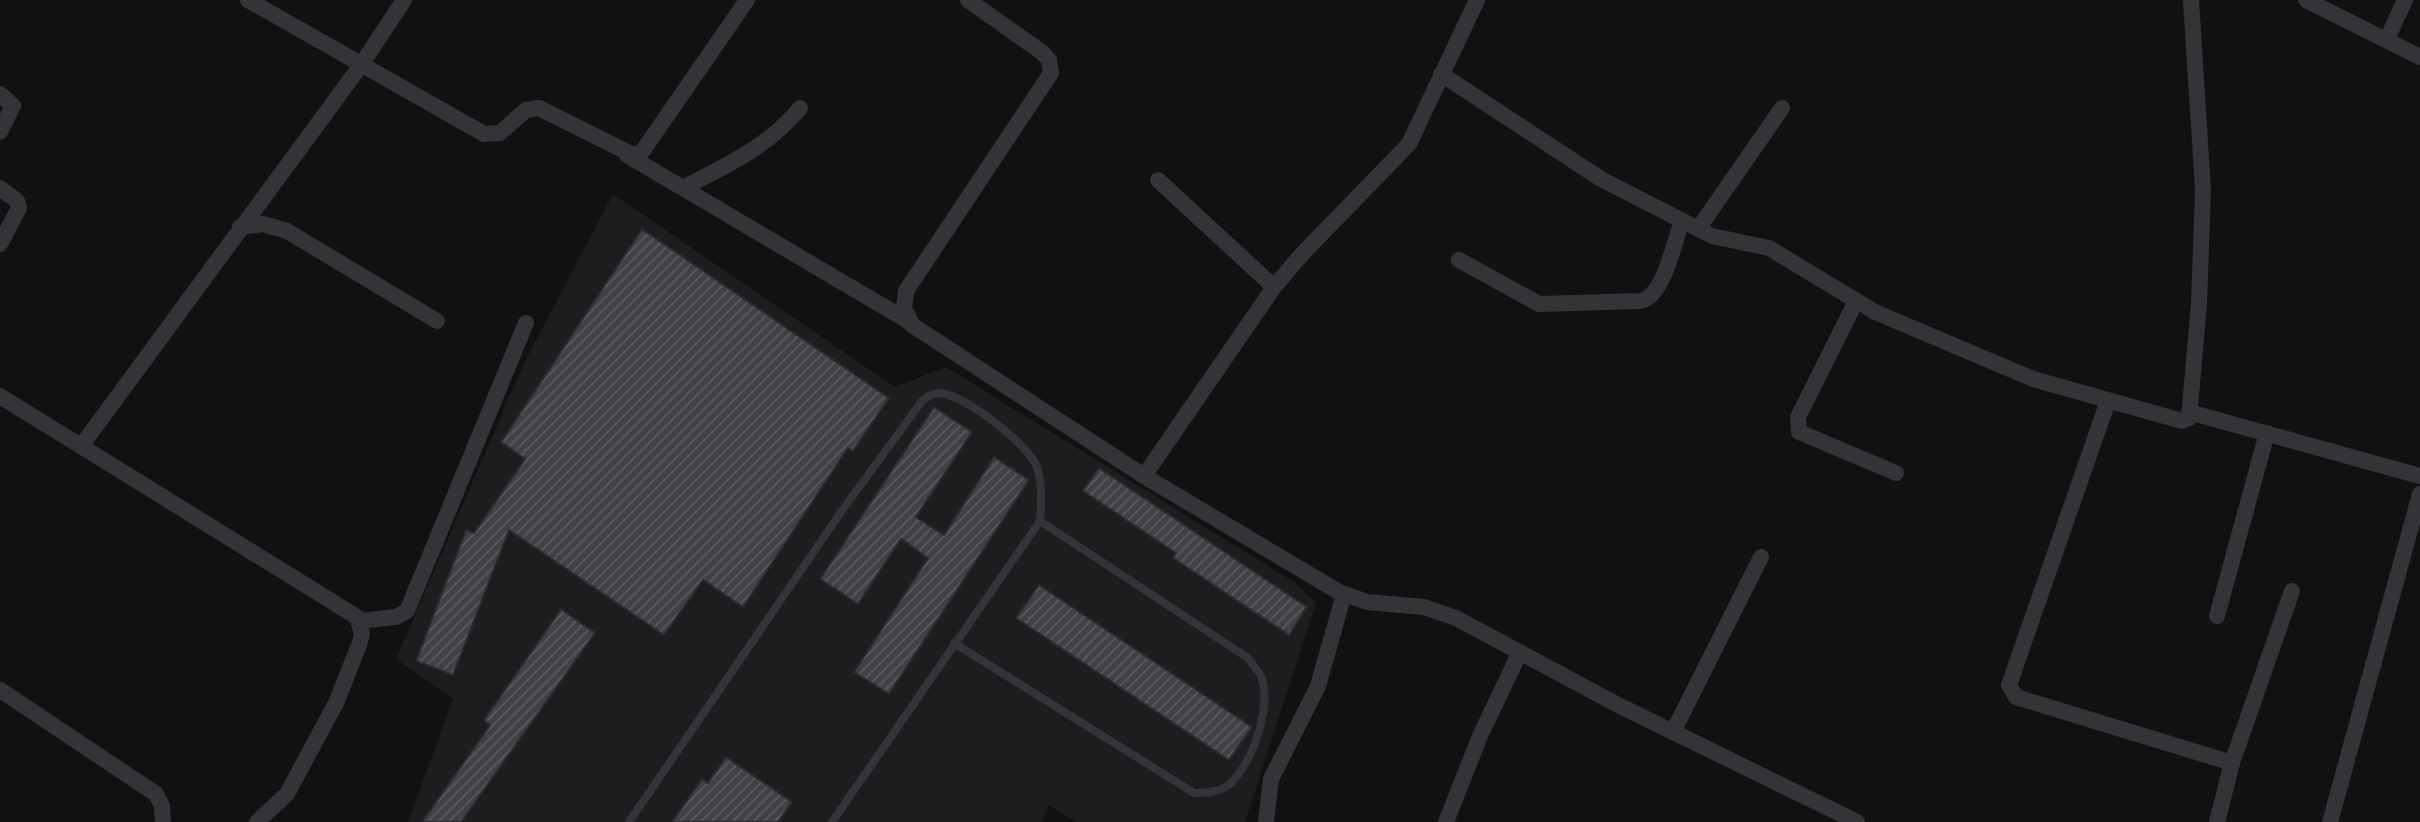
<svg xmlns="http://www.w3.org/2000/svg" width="2420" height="822" viewBox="0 0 2420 822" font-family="Mulish,sans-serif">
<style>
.built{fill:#1d1d1f}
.building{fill:url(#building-hatch);stroke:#2b2b2e;stroke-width:2}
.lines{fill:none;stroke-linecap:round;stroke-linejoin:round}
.service{stroke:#323437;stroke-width:8}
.minor{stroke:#323437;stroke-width:16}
</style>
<defs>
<pattern id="building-hatch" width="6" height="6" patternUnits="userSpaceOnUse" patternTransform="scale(1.75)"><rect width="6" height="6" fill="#404145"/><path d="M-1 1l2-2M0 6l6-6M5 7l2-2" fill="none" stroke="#585a5d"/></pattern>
</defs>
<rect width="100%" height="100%" fill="#111112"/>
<polygon class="built" points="613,194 895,387 946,367 1296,583 1316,603 1245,822 1076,822 1049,805 1042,822 408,822 453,699 396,659 524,363"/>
<g class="building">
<polygon points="642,229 889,398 853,451 848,448 743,607 703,580 664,635 509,530 453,675 416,661 466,530 474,533 525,459 501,442"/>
<polygon points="934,407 972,432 916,517 944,535 994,457 1029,480 889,694 854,672 928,558 901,539 858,604 820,579"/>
<polygon points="1099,468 1307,607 1289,635 1173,558 1176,553 1083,491"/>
<polygon points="1039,585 1252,727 1229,760 1016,618"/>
<polygon points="561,609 595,633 461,822 422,822 490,725 484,720"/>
<polygon points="726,757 792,802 778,822 672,822 702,779 708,783"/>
</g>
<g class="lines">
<g class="service">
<path d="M 954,643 L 1194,793 C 1208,793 1224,792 1234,780 C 1254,756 1272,707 1261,676 C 1258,670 1252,664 1248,658 L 1040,521"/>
<path d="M 629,822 L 841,512 L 922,401 C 928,396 932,393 941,393 C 966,396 1028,444 1037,467 C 1043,485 1041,503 1040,521 L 832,822"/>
</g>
<g class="minor">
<polyline points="248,0 484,134 500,133 526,110 539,108 633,155 642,152 747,0"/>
<polyline points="968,0 1043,53 1049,60 1051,73 906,291 904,308 912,325 1144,476 1339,592 1367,602 1424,607 1456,618 1618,705 1857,822"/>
<polyline points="2306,0 2420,57"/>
<polyline points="2387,39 2405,0"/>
<polyline points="1441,74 1601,179 1712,236 1769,248 1875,312 2033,379 2182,421 2189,418 2199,303 2203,189 2191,0"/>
<polyline points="0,94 13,106 0,132"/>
<polyline points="627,155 908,321"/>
<polyline points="1158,180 1274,287"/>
<polyline points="0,188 17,201 19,208 0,244"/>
<path d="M 683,188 C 727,165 768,147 800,108"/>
<polyline points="240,227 263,224 287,231 437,321"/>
<polyline points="1698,229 1782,108"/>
<path d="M 1459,260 L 1539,304 L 1640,301 C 1664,297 1674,242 1682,221"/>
<polyline points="1856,301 1798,417 1799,432 1896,473"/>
<polyline points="0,396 357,617 362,634 359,645 336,703 287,794 257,822"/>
<polyline points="2108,401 2009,685 2016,697 2232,763"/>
<polyline points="2189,412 2420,476"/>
<polyline points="82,445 361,65 404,0"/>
<polyline points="1144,476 1274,287 1302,254 1409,144 1477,0"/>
<polyline points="2217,616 2267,433"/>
<polyline points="359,621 396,617 407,611 526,323"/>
<polyline points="0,690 156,794 162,806 163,822"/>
<polyline points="1673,732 1761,557"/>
<polyline points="1266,822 1271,779 1318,686 1344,594"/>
<polyline points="1446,822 1480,736 1520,652"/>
<polyline points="2217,822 2232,763 2292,591"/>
<polyline points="2330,822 2420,494"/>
</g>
</g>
</svg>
